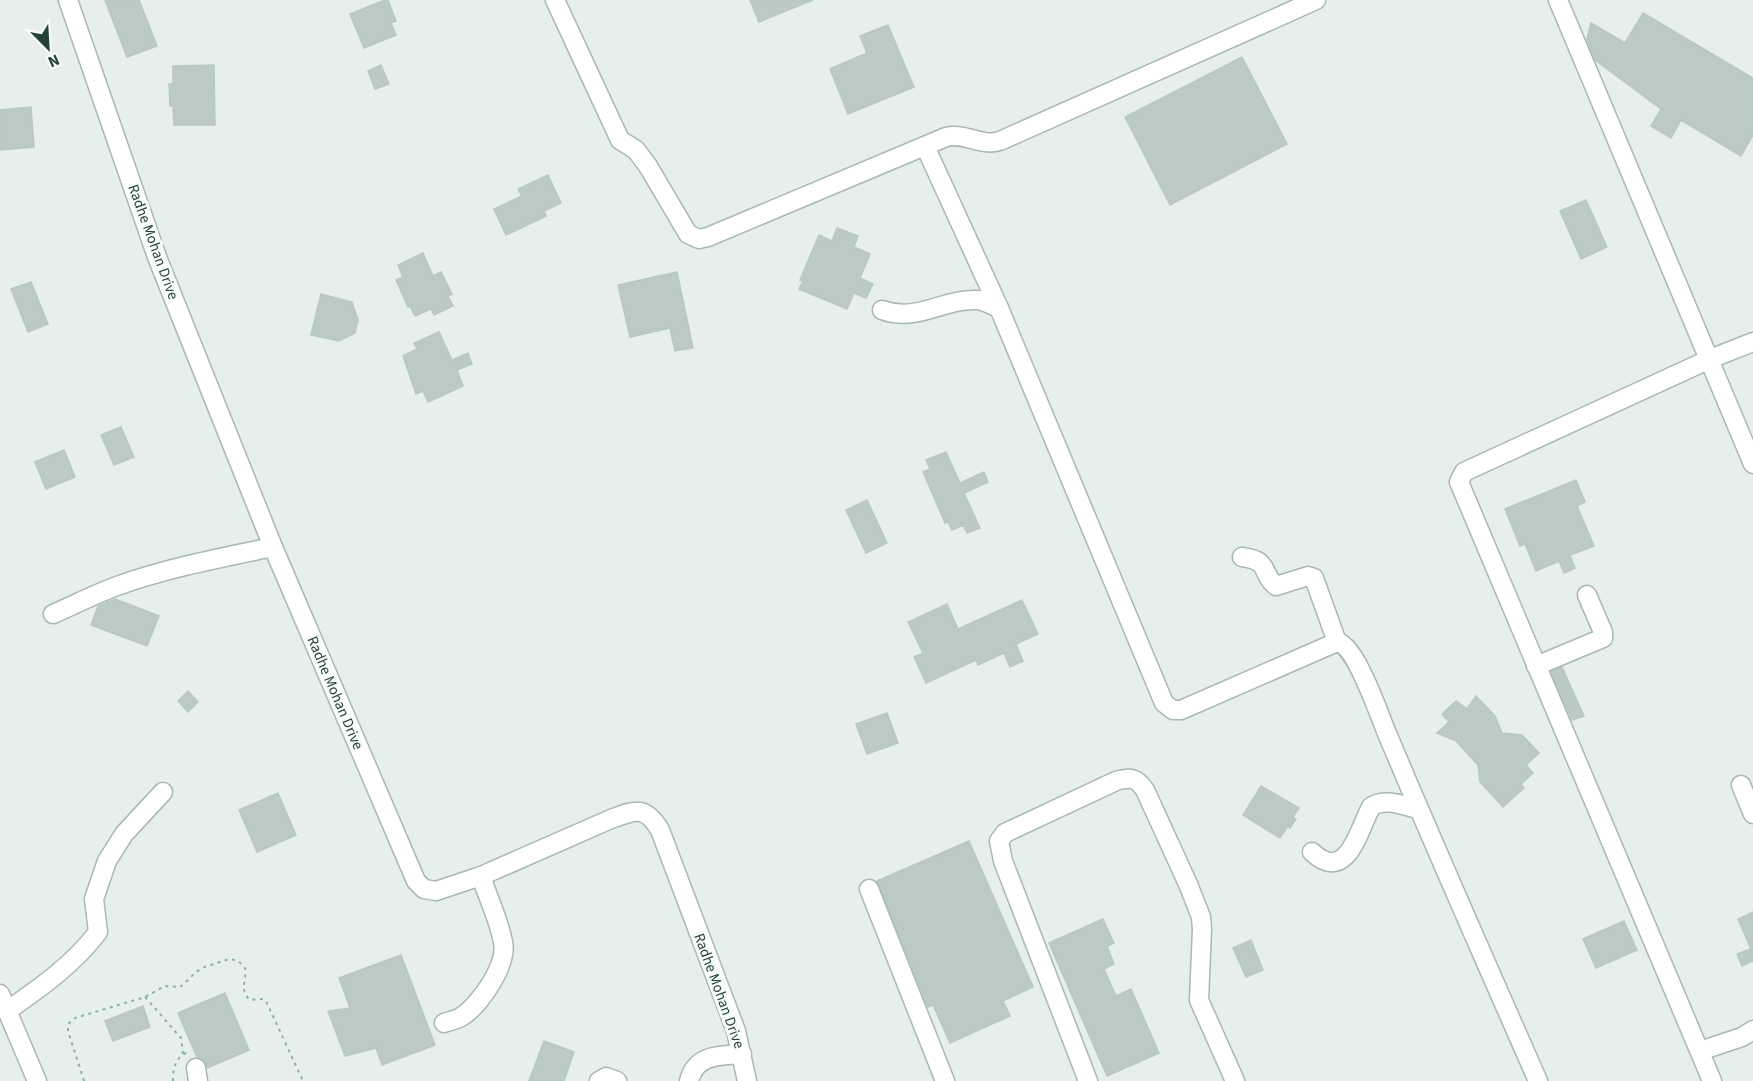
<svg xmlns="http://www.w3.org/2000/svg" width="1753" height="1081" viewBox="0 0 1753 1081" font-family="'Source Sans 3',sans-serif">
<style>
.building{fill:#bbcac4;stroke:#b8c9c2;stroke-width:1.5}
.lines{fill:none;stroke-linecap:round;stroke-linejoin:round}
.minor-casing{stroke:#a8b8b2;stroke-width:21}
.path{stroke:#86b3a5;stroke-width:2;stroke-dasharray:3 4.5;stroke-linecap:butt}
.minor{stroke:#fff;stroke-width:18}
.labels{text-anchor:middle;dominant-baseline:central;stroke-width:6;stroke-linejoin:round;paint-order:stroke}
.street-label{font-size:15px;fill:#24423a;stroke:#f7fbf9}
</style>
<rect width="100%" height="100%" fill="#e6efeb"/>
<g class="building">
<polygon points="105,0 139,0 157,46 127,57"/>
<polygon points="385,0 388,0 396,21 391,23 396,35 364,48 350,14"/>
<polygon points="750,0 813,0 759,22"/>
<polygon points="1643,13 1753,78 1753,135 1741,156 1681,120 1671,138 1651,126 1661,109 1595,60 1587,39 1591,23 1625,43"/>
<polygon points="888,25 914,87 848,114 830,69 867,53 860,36"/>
<polygon points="1242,57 1287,144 1170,205 1125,117"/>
<polygon points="214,65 215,125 174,125 173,106 170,106 169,84 173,84 173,66"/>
<polygon points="381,65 389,84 375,89 368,71"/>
<polygon points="31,107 34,147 0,150 0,110"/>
<polygon points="548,175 561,203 544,211 546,216 506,235 494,209 522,196 518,189"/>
<polygon points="1586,200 1607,247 1581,259 1560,211"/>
<polygon points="837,228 858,236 854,247 870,254 860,278 873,284 866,298 854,293 847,309 799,289 803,281 800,280 819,235 832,241"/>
<polygon points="423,253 433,276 441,272 452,294 448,296 453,306 434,315 431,309 415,316 410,306 408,307 396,280 403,277 398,265"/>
<polygon points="677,272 693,348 675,351 670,328 630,337 618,285"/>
<polygon points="31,282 48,324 28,332 11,289"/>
<polygon points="321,294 352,302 358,320 355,333 339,341 311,335"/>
<polygon points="439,332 452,360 468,353 472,364 457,370 463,386 428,402 423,391 416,394 403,356 417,349 414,343"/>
<polygon points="121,427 134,457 114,465 101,435"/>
<polygon points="64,450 75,477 46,489 35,462"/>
<polygon points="946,452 960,483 984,472 988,482 964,493 980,528 967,533 963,525 952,530 948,522 945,523 923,472 930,469 926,460"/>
<polygon points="1576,480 1585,502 1577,506 1594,546 1570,555 1575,568 1564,573 1559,561 1536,571 1525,544 1520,546 1505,509"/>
<polygon points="867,500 887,543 866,553 846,510"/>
<polygon points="115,599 159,616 147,646 91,625 98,606"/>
<polygon points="1022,600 1038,634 1016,644 1023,661 1010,667 1004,653 978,665 976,660 926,683 914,657 923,653 908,622 947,604 958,629"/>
<polygon points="1562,667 1584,716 1572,720 1551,672"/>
<polygon points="188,691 198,702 188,712 178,701"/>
<polygon points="1476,696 1495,716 1502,733 1522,735 1539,753 1526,765 1533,773 1521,784 1524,788 1503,807 1480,782 1478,765 1456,741 1437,733 1449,722 1442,714 1456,701 1467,709"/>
<polygon points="887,713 898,743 867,754 856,724"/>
<polygon points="1261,786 1299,808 1293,817 1296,819 1290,828 1288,826 1280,838 1243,815"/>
<polygon points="278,793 296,835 257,852 239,810"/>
<polygon points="969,841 1033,987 1003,1001 1010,1016 950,1043 933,1005 928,1007 877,881"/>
<polygon points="1753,912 1753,961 1742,966 1737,954 1751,949 1738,919"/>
<polygon points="1103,919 1114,943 1107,946 1114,964 1104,969 1116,996 1131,989 1159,1053 1107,1076 1049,943"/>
<polygon points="1624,921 1637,950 1596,968 1583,939"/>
<polygon points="1251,940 1263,970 1246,977 1233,948"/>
<polygon points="401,955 435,1045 382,1065 376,1048 345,1056 328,1011 350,1008 339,978"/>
<polygon points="225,993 249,1050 207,1068 204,1061 197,1057 178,1013"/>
<polygon points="143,1006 150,1027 113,1041 105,1021"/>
<polygon points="544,1041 574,1052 564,1081 529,1081"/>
</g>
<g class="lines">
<g class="minor-casing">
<g id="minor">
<path d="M 68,0 L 157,257 L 273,547 L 416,881 L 424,889 L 436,891 L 481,876 L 611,819 C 635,810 645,805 660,830 L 736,1031 L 747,1081"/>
<path d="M 555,0 L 620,140 L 636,150 L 648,166 L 688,234 L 699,239 L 708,237 L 946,137 C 966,132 980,147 1000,141 L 1316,0"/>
<polyline points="1558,0 1753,464"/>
<path d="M 925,146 L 999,308 L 1164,703 L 1173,710 L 1181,710 L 1337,642 C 1355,644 1379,714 1386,731 C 1435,848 1487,965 1538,1081"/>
<path d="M 882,310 C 918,323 943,298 978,300 C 985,301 992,305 999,308"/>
<path d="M 1242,557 C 1272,561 1259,572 1276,586 L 1308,576 L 1314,578 L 1337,642"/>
<path d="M 53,614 C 74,605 95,594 117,586 C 167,568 220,558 273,547"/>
<polyline points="1536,666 1603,638 1603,632 1587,595"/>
<polyline points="1741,785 1753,814"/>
<path d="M 1312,852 C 1347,885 1359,829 1371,807 C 1384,797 1404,806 1419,809"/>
<polyline points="869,889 945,1081"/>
<polyline points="0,994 37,1081"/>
<path d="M 7,1011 C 41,987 73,965 98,932 L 94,899 L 107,861 L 124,834 L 163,792"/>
<path d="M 444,1023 C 449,1021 456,1020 461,1017 C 479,1006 508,965 503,942 C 499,920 488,898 481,876"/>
<polyline points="1700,1051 1742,1037 1753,1030"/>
<polyline points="196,1068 198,1081"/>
<polyline points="599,1081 606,1077 617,1081"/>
<path d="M 689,1081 C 696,1054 719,1056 742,1054"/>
<path d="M 1088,1081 L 1003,861 L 999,841 L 1005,833 L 1116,781 C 1130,777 1136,777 1145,790 L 1188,884 L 1201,917 L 1202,929 L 1199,1000 L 1235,1081"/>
<polyline points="1712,1081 1459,482 1464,472 1710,359 1753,342"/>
</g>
</g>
<g class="path">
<polyline points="145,997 181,1038 183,1054"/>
<path d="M 84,1081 L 68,1031 L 68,1024 L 75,1018 L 145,997 L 165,986 L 180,987 C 188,981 194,972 203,968 C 207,965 213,965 217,963 C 230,958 238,957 246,970 C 245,983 240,991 250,1000 L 263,999 L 266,1001 L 303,1081"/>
<path d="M 173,1081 C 173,1069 175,1058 186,1053 L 188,1054"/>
</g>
<use href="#minor" class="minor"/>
</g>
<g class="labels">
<g class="street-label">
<text transform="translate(153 242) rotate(70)">Radhe Mohan Drive</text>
<text transform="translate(335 693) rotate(67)">Radhe Mohan Drive</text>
<text transform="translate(719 991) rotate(70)">Radhe Mohan Drive</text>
</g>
</g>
<g transform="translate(48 48) rotate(156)" stroke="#f7fbf9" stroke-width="4.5" paint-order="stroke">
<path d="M0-4.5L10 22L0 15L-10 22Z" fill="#24423a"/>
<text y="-9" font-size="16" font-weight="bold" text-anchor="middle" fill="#24423a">N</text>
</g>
</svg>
